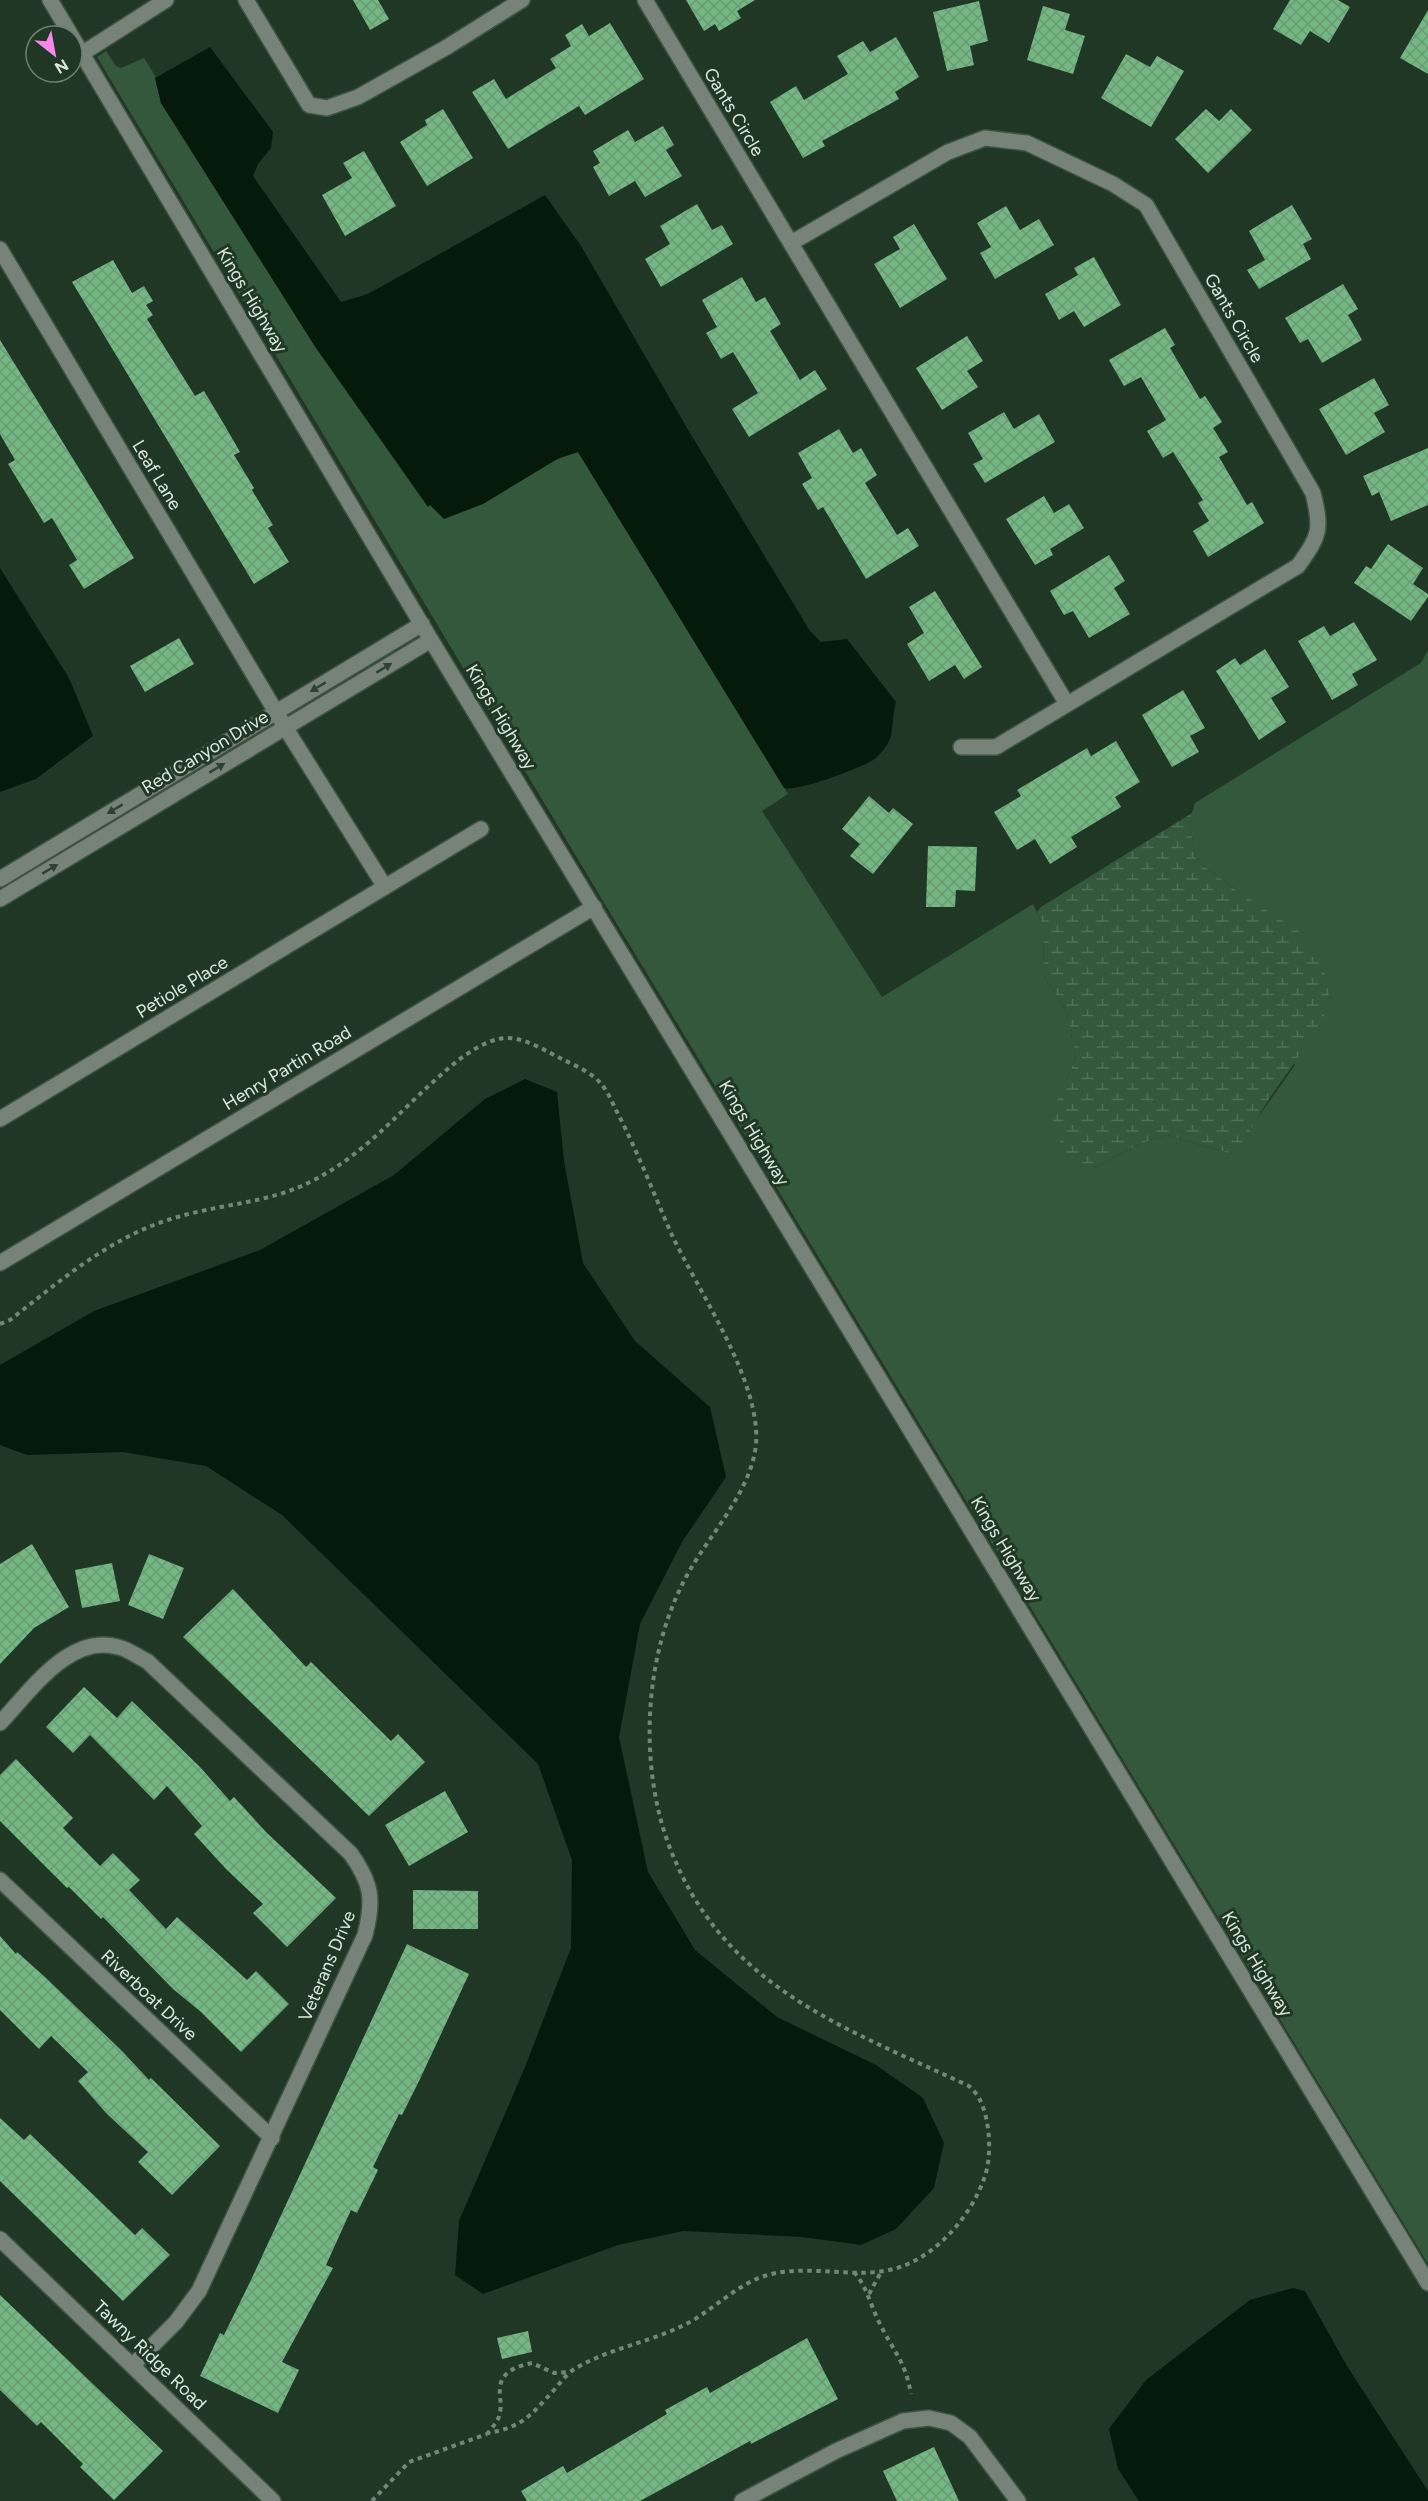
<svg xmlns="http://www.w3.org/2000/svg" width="1428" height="2501" viewBox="0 0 1428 2501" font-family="Figtree,sans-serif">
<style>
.green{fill:#33583c}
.wetland{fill:url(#wetland-marsh)}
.water{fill:#051a0b}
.building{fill:url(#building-cross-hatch)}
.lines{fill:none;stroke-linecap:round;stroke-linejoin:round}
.minor-casing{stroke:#3e5342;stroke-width:18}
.path{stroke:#738677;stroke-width:4;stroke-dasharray:4.5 4.5;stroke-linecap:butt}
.minor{stroke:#778279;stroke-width:15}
.oneway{fill:#2d4232}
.labels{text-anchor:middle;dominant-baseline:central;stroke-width:6;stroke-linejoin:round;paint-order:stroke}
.street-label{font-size:18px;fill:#dbe9dd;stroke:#203725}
</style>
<defs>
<pattern id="wetland-marsh" width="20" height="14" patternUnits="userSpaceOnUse" patternTransform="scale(1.5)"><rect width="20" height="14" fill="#33583c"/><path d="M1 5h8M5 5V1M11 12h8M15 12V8" fill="none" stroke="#507058"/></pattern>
<pattern id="building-cross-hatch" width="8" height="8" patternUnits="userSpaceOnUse" patternTransform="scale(1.5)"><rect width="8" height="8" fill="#74b783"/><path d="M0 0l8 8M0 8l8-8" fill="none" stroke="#689b73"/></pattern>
</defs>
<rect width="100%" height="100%" fill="#203725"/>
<polygon class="green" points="106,51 116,66 121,68 144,58 156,77 155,78 161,103 316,348 430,505 578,452 788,794 762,811 882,997 1033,904 1043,925 1044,976 1067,1013 1076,1058 1065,1083 1092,1169 1142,1143 1166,1135 1232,1154 1295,1065 1238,891 1197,861 1189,822 1195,803 1421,663 1428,650 1428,2264 603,901 97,57"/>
<polygon class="wetland" points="1192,813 1189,822 1197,861 1238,891 1298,931 1324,967 1329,993 1326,1013 1310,1041 1269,1099 1245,1139 1232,1154 1166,1135 1142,1143 1092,1169 1063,1151 1051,1114 1076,1058 1067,1013 1044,976 1043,925 1037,912 1041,907"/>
<g class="water">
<path d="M 210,47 L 273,132 L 271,148 L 258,164 L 253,176 L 341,302 L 368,294 L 545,195 L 581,246 L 690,433 L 810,631 L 821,642 L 847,639 L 896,702 C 892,715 894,733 888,743 C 885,748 880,754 876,758 C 865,767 797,792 784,788 L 578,452 L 559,458 L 483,504 L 444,519 L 430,505 L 428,507 L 316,348 L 161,103 L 155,78 Z"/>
<polygon points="0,568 69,678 93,736 36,779 0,792"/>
<polygon points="525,1079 557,1092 564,1161 583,1263 635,1341 710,1407 726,1477 682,1542 640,1624 619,1737 648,1872 695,1950 777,2017 876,2065 923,2098 944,2143 934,2188 896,2229 861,2245 802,2237 683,2231 618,2245 483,2294 455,2275 459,2221 525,2067 571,1948 572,1860 538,1764 282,1515 206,1466 123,1452 27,1455 0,1445 0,1365 94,1311 260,1250 394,1175 485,1099"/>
<polygon points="1293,2288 1305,2291 1347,2366 1428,2491 1428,2501 1139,2501 1118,2469 1109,2429 1146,2380 1250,2300"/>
</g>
<g class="building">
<polygon points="353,0 378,0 389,19 370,30"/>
<polygon points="686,0 755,0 737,11 741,18 719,31 715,24 704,31"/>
<polygon points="1290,0 1338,0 1350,7 1329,43 1310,31 1301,45 1273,29"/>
<polygon points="979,1 988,41 970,46 974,65 947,71 933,12"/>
<polygon points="1043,6 1070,14 1065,30 1085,36 1073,74 1027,60"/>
<polygon points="1428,10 1428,74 1400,58"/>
<polygon points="610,23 644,79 585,115 579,106 508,149 472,92 494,79 506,99 556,68 550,59 571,46 565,35 582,24 589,36"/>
<polygon points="896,37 919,77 895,92 899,99 822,141 825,146 803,158 770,102 796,86 804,100 848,74 837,56 863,41 870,52"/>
<polygon points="1126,54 1150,67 1157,56 1184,71 1151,127 1101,98"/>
<polygon points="443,109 473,158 427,186 400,142 427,125 425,120"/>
<polygon points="1206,109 1219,121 1231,109 1252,130 1208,173 1175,139"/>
<polygon points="663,126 674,145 666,150 682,176 645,197 635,181 609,196 593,167 600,163 593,151 628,130 635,142"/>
<polygon points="364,151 396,206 345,236 322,195 352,178 343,163"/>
<polygon points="697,204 712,230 722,225 733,244 661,287 645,259 670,244 660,226"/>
<polygon points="1292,205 1312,239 1303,244 1311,259 1259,289 1247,270 1265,260 1249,231"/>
<polygon points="1006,206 1020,230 1039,219 1054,245 995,279 980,253 991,247 977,223"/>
<polygon points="914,224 947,279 900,308 874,264 900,249 893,237"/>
<polygon points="1094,257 1121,305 1084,327 1074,311 1059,320 1045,294 1078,275 1074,268"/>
<polygon points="113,260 132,293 144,286 153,301 146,305 153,315 147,319 195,396 204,391 225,426 240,452 234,455 254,488 252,490 273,525 268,528 289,562 254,584 72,282"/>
<polygon points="742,277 756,302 765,297 781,324 770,331 800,380 815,370 827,389 749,437 732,409 758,393 733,352 721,359 706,333 717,327 702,300"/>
<polygon points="1343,284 1358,309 1348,315 1362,340 1322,363 1308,339 1300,343 1285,318"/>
<polygon points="1165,328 1175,345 1170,348 1200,399 1205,396 1222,422 1213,428 1228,452 1219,457 1247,505 1252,502 1264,523 1208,557 1193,531 1209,521 1198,503 1203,500 1173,452 1163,458 1147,431 1166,420 1141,377 1124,386 1109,360"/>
<polygon points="967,336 983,361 967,371 978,387 942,410 916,368"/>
<polygon points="0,340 134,558 84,589 69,565 77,560 52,518 44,523 8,464 15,460 0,434"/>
<polygon points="1374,378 1389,405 1374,413 1385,432 1346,455 1319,409"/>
<polygon points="1004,412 1014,429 1039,414 1055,442 985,483 973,464 983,459 968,433"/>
<polygon points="839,429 853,453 861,448 877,475 865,483 897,535 908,528 919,546 866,579 823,507 818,510 802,484 812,478 798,453"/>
<polygon points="1428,448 1428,505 1391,521 1379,492 1372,496 1363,476"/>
<polygon points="1044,496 1054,513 1069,504 1084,528 1050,549 1053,555 1035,565 1006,519"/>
<polygon points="1388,544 1423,568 1413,584 1428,594 1428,597 1411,621 1354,583 1366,566 1371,569"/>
<polygon points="1109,555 1125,581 1114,588 1130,614 1089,638 1073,611 1064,615 1050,591"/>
<polygon points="935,591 982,667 964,679 955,665 929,681 907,644 924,633 909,607"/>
<polygon points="1354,622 1377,660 1352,674 1358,685 1332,700 1298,641 1324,626 1330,636"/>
<polygon points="179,638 194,664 145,692 130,666"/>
<polygon points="1265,649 1289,687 1271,698 1286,722 1259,740 1216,671 1235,658 1240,665"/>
<polygon points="1183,690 1205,728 1190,736 1199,752 1172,767 1142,715"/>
<polygon points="1116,741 1140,782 1115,797 1121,807 1071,837 1077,847 1050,864 1035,839 1017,850 994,812 1021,796 1017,790 1087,748 1091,756"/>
<polygon points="869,796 889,813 893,808 913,824 873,874 850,856 860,844 842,829"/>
<polygon points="928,846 977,847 975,891 956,890 955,907 926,907"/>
<polygon points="32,1544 69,1607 34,1628 0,1664 0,1564"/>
<polygon points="149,1554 184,1568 163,1619 128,1605"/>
<polygon points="112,1563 120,1601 82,1608 75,1570"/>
<polygon points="233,1589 306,1667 311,1662 391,1741 398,1734 425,1762 369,1816 183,1637"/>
<polygon points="84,1687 117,1718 132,1701 200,1767 230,1801 234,1797 266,1832 336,1898 287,1947 253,1913 263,1904 226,1869 194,1834 202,1826 167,1786 154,1800 90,1735 73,1753 46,1727"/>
<polygon points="16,1759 73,1818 63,1828 100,1866 113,1853 140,1880 129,1890 166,1929 177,1917 247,1980 256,1971 289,2004 241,2052 201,2012 173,1989 103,1917 101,1919 69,1887 67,1888 0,1821 0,1775"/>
<polygon points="445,1791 468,1832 409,1866 385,1825"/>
<polygon points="413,1890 478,1891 478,1929 413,1929"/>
<polygon points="0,1936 16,1954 17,1952 45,1977 122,2051 149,2080 151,2078 220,2146 172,2195 138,2162 148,2152 107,2114 78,2081 88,2072 51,2036 39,2049 0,2010"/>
<polygon points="407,1944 469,1974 420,2079 402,2115 399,2114 373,2167 378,2170 357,2213 351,2210 326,2265 333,2268 282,2362 299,2370 278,2413 200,2376 220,2333 224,2335 251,2280"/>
<polygon points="0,2118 24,2140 30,2134 135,2235 142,2228 170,2255 123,2301 0,2181"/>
<polygon points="0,2295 163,2451 114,2500 80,2467 83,2464 41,2422 37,2426 0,2390"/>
<polygon points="528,2331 532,2352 502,2359 497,2338"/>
<polygon points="807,2338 838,2399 751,2444 750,2441 640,2501 527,2501 521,2491 563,2466 567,2473 667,2414 665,2410 707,2387 710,2393"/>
<polygon points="934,2447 959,2501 897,2501 883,2471"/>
</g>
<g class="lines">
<g class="minor-casing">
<g id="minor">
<polyline points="50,0 431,640 1428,2283"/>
<polyline points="246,0 309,105 327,108 358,97 447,47 522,0"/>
<polyline points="645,0 1067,704"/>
<polyline points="83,53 166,0"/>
<path d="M 791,243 L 948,152 L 985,138 L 1027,143 L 1113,184 L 1146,205 L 1313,493 C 1322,530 1320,535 1298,566 L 996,747 L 961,747"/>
<polyline points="0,249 285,727 385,887"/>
<polyline points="0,879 422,624"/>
<polyline points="0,899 431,640"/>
<polyline points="0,1119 481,829"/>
<polyline points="0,1263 594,907"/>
<path d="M 0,1723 C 30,1692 69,1633 118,1647 C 128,1649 138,1657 147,1661 L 351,1854 C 372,1884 374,1900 365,1935 L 199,2291 L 176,2322 L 133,2365"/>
<polyline points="0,1880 272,2138"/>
<polyline points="0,2239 273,2501"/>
<polyline points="742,2501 836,2451 903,2421 929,2418 951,2423 970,2437 1018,2501"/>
</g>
</g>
<g class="path">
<path d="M 0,1324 L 10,1320 C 60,1281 109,1238 171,1219 C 217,1204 267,1204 310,1182 C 365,1155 397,1113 443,1073 C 459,1059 486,1037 509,1038 C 527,1039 546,1051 562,1059 C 576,1066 593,1073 602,1085 C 608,1092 612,1102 616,1110 C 637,1150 653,1192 671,1233 C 698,1291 761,1381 756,1444 C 752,1489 712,1532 690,1570 C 645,1647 638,1757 667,1840 C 719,1986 841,2026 969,2086 C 973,2090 978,2095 980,2100 C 990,2120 992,2155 985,2176 C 971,2218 931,2264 884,2271 C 840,2278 792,2260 750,2282 C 727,2294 708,2313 686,2324 C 649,2343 608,2348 573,2370 C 566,2375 560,2383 554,2390 C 531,2415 523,2427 488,2433 C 493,2426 499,2421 500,2412 C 502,2404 499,2396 500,2388 C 501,2371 518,2366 532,2363 L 554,2373 L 570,2372"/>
<path d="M 854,2272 C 867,2287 870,2304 879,2322 C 893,2351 905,2360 911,2394"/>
<polyline points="869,2294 881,2272"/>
<polyline points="372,2501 409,2462 487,2434"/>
</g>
<use href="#minor" class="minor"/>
</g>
<defs><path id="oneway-solid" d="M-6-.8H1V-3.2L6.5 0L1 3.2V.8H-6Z" transform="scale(1.5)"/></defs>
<g class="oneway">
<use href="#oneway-solid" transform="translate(384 668) rotate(-31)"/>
<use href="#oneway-solid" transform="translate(318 687) rotate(149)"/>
<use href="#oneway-solid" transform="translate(217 768) rotate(-31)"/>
<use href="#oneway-solid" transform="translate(115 809) rotate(149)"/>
<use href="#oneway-solid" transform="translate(50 869) rotate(-31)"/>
</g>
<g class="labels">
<g class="street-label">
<text transform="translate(734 112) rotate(59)">Gants Circle</text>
<text transform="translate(252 300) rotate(59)">Kings Highway</text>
<text transform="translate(1234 318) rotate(60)">Gants Circle</text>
<text transform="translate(157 475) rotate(59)">Leaf Lane</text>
<text transform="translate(501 717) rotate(59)">Kings Highway</text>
<text transform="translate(205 752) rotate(-31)">Red Canyon Drive</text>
<text transform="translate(182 987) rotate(-31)">Petiole Place</text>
<text transform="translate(287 1068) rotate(-31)">Henry Partin Road</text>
<text transform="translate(754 1133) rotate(59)">Kings Highway</text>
<text transform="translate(1006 1549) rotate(59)">Kings Highway</text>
<text transform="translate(1257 1964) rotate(59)">Kings Highway</text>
<text transform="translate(327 1966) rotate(-67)">Veterans Drive</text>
<text transform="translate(149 1995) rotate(43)">Riverboat Drive</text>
<text transform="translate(150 2355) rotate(44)">Tawny Ridge Road</text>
</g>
</g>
<g transform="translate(54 54) rotate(149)"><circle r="28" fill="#203725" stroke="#6b7e6f" stroke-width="1.5"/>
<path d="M0-4.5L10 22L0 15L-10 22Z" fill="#f688ed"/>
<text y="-9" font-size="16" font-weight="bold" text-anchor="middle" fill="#dbe9dd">N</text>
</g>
</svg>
